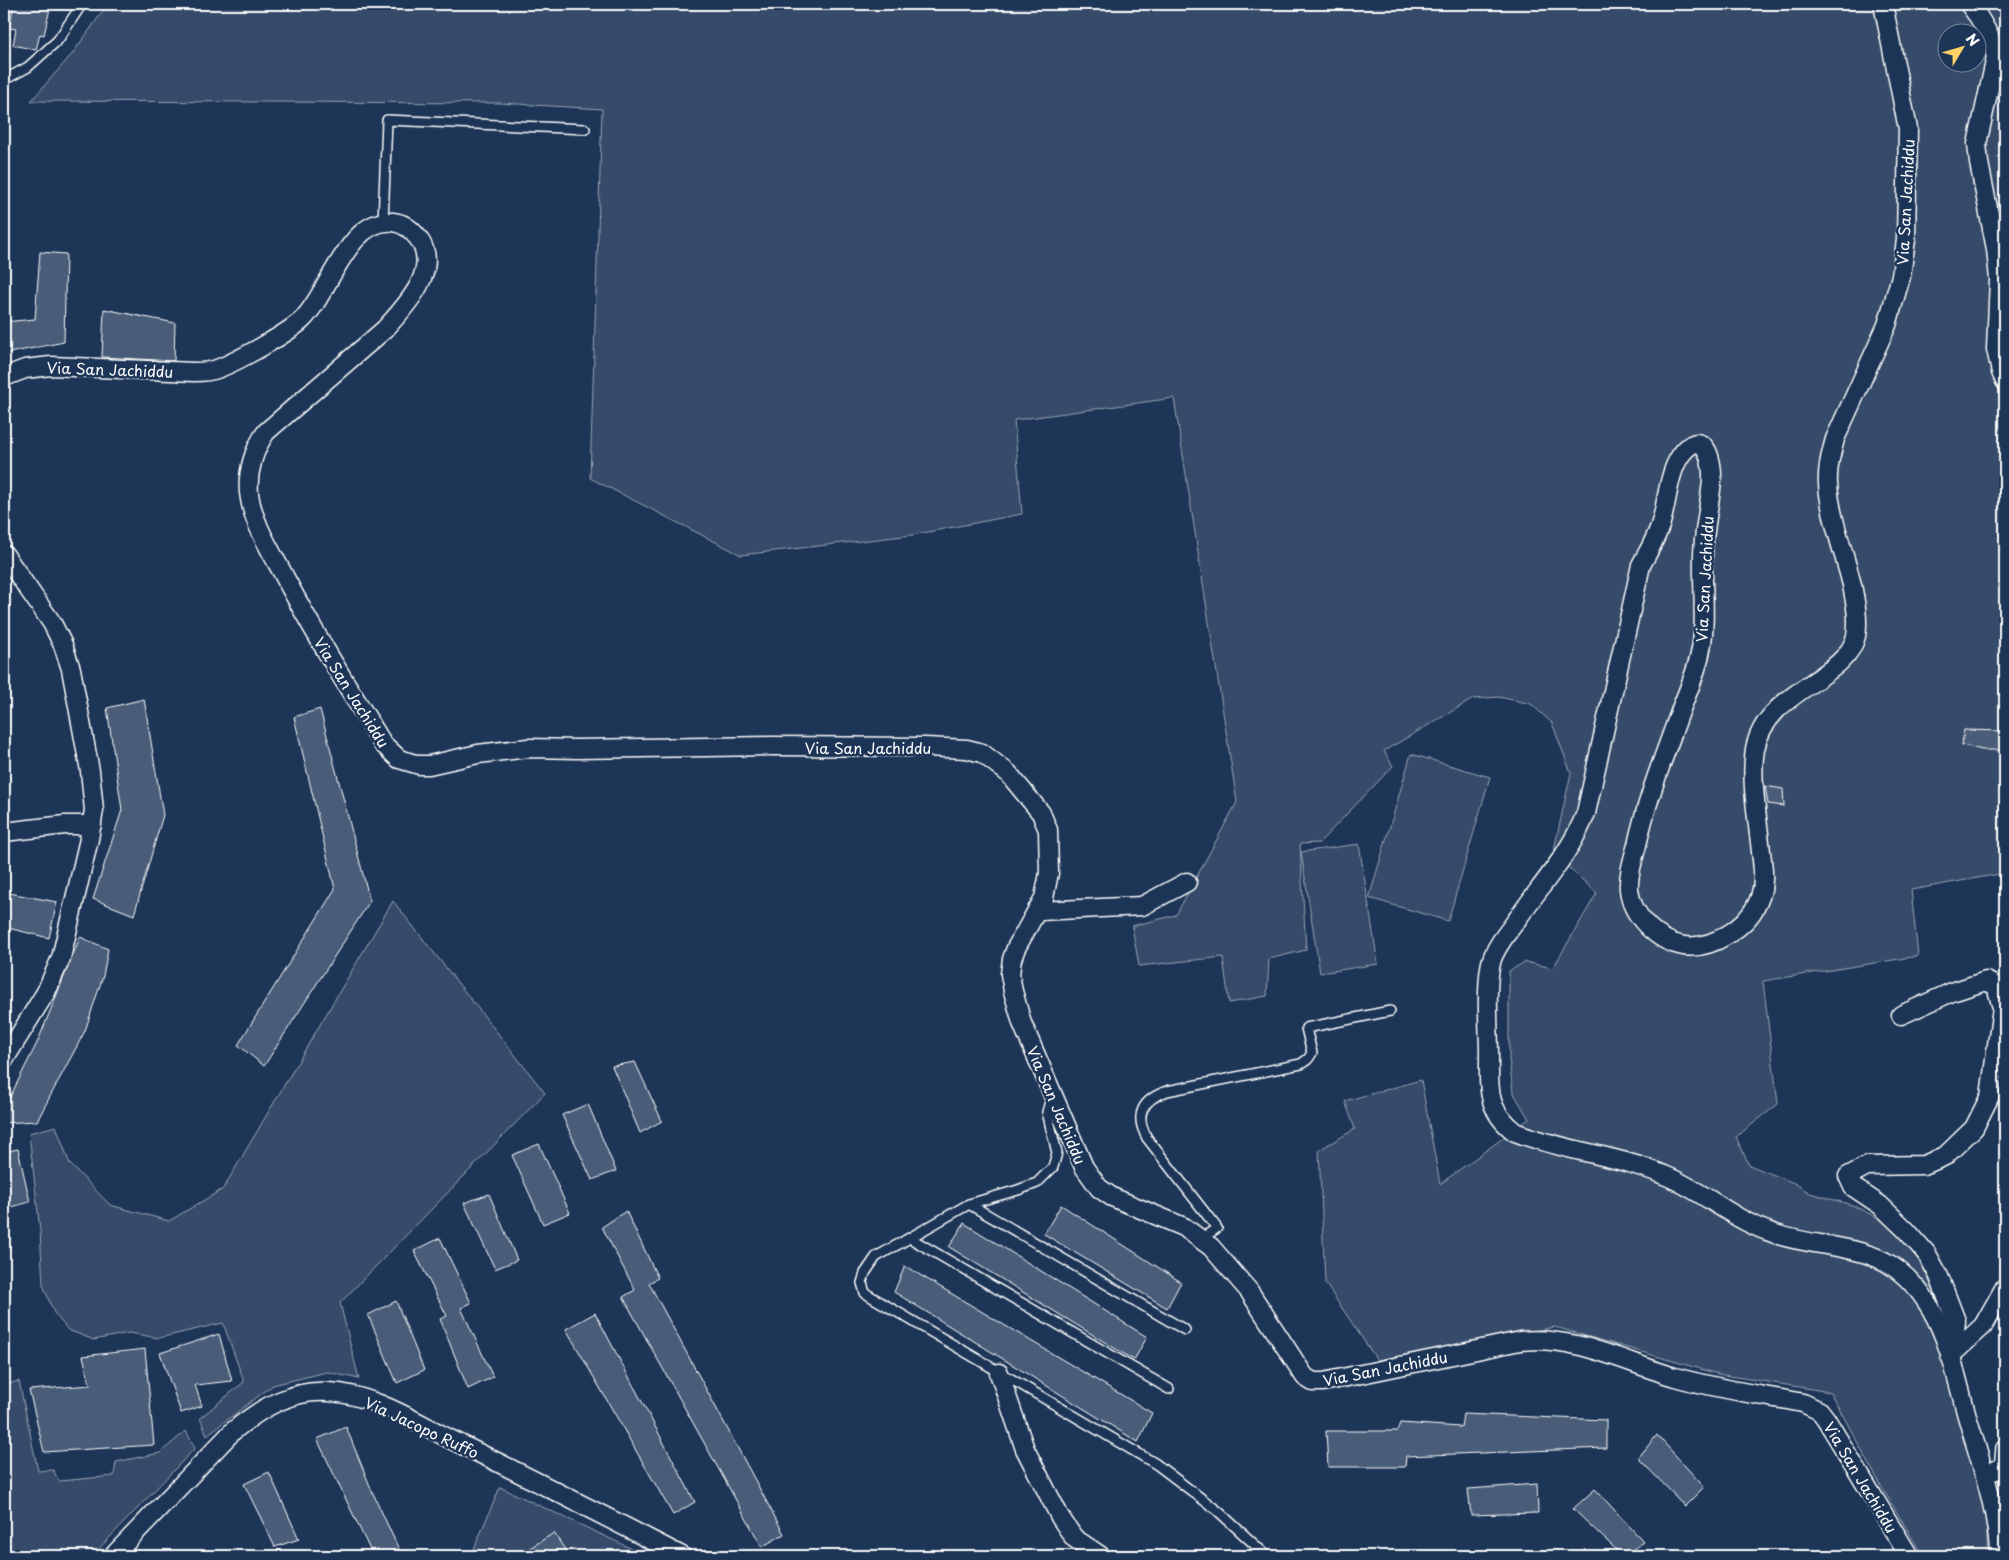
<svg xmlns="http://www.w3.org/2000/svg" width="2009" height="1560" viewBox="0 0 2009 1560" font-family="'Playpen Sans',sans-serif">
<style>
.green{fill:#364b69;stroke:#9aa5b4;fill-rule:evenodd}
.building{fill:#4a5d79;stroke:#fff}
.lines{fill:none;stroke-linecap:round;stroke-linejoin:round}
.service-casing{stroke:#fff;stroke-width:12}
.minor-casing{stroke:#fff;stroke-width:21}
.service{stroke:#1d3557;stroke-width:9}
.minor{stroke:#1d3557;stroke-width:18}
.labels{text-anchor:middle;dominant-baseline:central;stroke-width:5;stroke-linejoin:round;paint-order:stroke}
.street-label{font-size:15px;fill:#fff;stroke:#1d3557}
</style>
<rect width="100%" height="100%" fill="#1d3557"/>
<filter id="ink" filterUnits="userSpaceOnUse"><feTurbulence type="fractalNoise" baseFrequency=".02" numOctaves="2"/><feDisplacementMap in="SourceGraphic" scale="10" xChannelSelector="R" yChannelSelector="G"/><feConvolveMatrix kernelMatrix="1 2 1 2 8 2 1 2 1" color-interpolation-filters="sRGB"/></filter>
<g filter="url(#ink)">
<g class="green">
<path d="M 108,4 L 2005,4 L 2005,873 L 1911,890 L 1918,956 L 1763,981 L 1778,1104 L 1736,1137 L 1749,1165 L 1794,1183 L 1810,1193 L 1852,1205 L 1884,1221 L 1903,1236 L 1923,1268 L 1951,1328 L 1987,1522 L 1987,1556 L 1923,1556 L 1884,1491 L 1830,1392 L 1718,1374 L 1555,1327 L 1377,1360 L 1325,1283 L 1319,1150 L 1355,1129 L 1345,1101 L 1421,1080 L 1440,1184 L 1529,1119 L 1513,1092 L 1509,1059 L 1509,971 L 1525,962 L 1553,968 L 1597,893 L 1553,854 L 1571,773 L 1552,723 L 1531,704 L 1499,697 L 1473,699 L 1384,751 L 1393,766 L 1319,843 L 1300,844 L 1306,950 L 1269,959 L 1267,996 L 1229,1003 L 1223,957 L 1139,966 L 1132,926 L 1176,915 L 1237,802 L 1174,398 L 1014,420 L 1022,514 L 912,535 L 741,555 L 590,478 L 602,109 L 500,103 L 31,101 L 73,53 ZM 1946,32 L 1976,32 L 1976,62 L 1946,62 Z"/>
<polygon points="1411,754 1490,777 1448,921 1369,898"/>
<polygon points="1359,844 1378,964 1320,973 1301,852"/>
<polygon points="393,901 545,1093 340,1303 359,1379 327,1372 273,1385 207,1435 200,1418 244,1382 223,1323 159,1338 129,1333 94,1340 68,1330 54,1313 43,1285 40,1230 29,1133 56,1126 70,1164 110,1205 169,1221 223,1189"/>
<polygon points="19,1381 38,1471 53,1470 59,1481 114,1476 116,1462 160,1453 186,1431 195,1448 92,1556 4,1556 4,1385"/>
<polygon points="500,1487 647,1556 471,1556"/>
</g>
<g class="building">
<polygon points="14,4 51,4 44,35 40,34 36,50 13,45 16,29 9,28"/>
<polygon points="40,252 66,254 64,342 4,354 4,322 35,319"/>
<polygon points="104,309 175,323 174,361 102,357"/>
<polygon points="144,699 163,815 134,915 93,899 122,810 107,708"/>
<polygon points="320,709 370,901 264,1066 238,1045 335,889 294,717"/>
<polygon points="1964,730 2005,731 2005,750 1982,750 1962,745"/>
<polygon points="1765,786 1783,789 1784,806 1768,804"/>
<polygon points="4,892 57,902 49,938 4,927"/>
<polygon points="80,937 108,949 103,976 85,1031 37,1121 4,1123 4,1109 38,1041"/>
<polygon points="635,1062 662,1121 640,1133 612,1066"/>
<polygon points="588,1104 616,1171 592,1180 562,1115"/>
<polygon points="539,1144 570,1213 543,1224 512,1155"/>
<polygon points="18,1149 30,1202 4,1209 4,1152"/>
<polygon points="489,1194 517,1260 495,1269 464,1203"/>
<polygon points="1061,1205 1181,1282 1167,1308 1044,1234"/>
<polygon points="626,1211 658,1278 649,1283 784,1534 762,1547 623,1297 635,1290 602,1227"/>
<polygon points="964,1223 1147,1337 1134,1360 949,1247"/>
<polygon points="440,1238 471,1303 461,1308 493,1377 468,1389 440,1319 447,1316 414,1251"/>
<polygon points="905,1266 1152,1413 1138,1442 894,1292"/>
<polygon points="396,1301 424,1370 397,1383 368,1315"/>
<polygon points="595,1313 695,1502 673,1515 566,1329"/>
<polygon points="219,1334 232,1381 195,1385 202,1406 181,1413 160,1353"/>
<polygon points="145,1349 154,1445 44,1452 29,1390 90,1385 83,1356"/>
<polygon points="1463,1414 1606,1420 1606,1448 1406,1456 1405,1467 1328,1467 1326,1431 1397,1431 1400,1423 1461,1427"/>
<polygon points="346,1427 372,1491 402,1556 373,1556 317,1439"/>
<polygon points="1657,1435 1704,1487 1685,1506 1638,1458"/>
<polygon points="269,1472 299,1539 275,1547 244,1484"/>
<polygon points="1537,1484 1538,1513 1471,1515 1468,1489"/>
<polygon points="1595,1489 1644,1542 1623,1556 1573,1509"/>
<polygon points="554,1533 569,1556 517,1556"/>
</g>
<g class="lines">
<g class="service-casing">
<g id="service">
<polyline points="4,80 28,67 58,40 82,4"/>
<polyline points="383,222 387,120 585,129"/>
<polyline points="1052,1094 1047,1112 1057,1153 1053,1167 1037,1183 1018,1190 969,1204 876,1257 865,1273 862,1283 865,1293 1156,1464 1218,1511 1267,1556"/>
<polyline points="969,1204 1185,1330"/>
<polyline points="910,1238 1169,1389"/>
<path d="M 1201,1239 L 1217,1228 L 1147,1138 C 1134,1115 1142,1100 1167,1091 L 1301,1064 L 1308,1059 L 1312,1053 L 1306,1028 L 1390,1011"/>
<polyline points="1999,1469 2001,1447 2005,1443"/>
</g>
</g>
<g class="minor-casing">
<g id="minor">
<path d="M 1883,4 L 1908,129 L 1906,240 L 1901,276 L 1887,325 L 1835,439 C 1831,454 1827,468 1828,484 C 1830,516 1844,552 1852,585 C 1855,601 1859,619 1856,636 C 1846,680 1766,690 1755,749 C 1750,779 1758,821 1761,852 C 1763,867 1765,882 1760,897 C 1754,914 1742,926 1727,935 C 1714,943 1699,948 1684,946 C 1658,942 1631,916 1629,889 C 1628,875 1633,859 1637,845 C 1647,798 1665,754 1681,709 C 1688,691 1696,673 1700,654 C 1707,623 1702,588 1703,557 C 1703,531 1710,506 1712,480 C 1713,464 1706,427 1684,451 C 1669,468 1668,497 1662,519 C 1658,536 1649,550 1641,565 L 1586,813 C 1571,853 1540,886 1516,921 C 1507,933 1497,945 1492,959 C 1485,981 1489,1030 1489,1054 C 1489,1088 1486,1110 1515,1132 C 1563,1151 1616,1155 1664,1175 C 1700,1189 1729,1217 1767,1231 C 1804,1246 1847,1243 1884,1261 C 1904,1272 1920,1290 1931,1309 C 1950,1342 1957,1380 1967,1416 C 1980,1462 1998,1508 1999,1556"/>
<path d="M 1969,4 C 1982,20 1992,38 1996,57 L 1977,144 L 1979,163 L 1996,249 L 1999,279 L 1996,349 L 2001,372 L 2005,381"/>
<path d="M 4,377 L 25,369 L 51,366 L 194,372 C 202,372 209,372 217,369 C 236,362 287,334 302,320 C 329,294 348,217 393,222 C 404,223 412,230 418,238 C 442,269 405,307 385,329 L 266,432 C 254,449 247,472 249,493 C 252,520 268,546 281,570 C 312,630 348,687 383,744 L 399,759 L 419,765 L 429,765 L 478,754 L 528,748 L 577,749 L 772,746 L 925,747 L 967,749 L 982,753 L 1008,773 L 1041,813 L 1048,830 L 1049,873 L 1044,898 L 1016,948 L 1012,959 L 1010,974 L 1013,991 L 1022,1023 L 1084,1167 L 1099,1188 L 1112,1197 L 1184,1227 L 1211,1247 L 1249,1291 L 1305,1377 L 1313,1382 L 1323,1382 L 1520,1341 C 1575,1335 1624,1362 1675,1377 C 1717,1389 1761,1395 1803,1403 L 1820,1411 L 1826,1419 L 1909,1556"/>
<polyline points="4,554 52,623 63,645 71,669 90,771 94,810 89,839 61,958 46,992 4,1060"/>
<polyline points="4,832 65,825 92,825"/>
<polyline points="1039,911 1142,906 1187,882"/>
<polyline points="1901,1015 1952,992 1986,981 1996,986 2002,1008 1990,1096 1974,1128 1945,1156 1924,1165 1867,1166 1848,1176 1853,1187 1880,1205 1906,1230 1927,1254 1938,1274 1956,1321 1953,1353"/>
<polyline points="1950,1356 1983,1326 2005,1287"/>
<polyline points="999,1373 1025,1449 1060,1517 1074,1538 1101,1556"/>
<polyline points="1984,1474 1999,1469 2005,1472"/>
<path d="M 113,1556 L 233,1431 C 261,1408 292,1389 329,1392 C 372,1394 414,1421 452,1440 C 529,1477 606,1517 682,1556"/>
</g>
</g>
<use href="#service" class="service"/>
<use href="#minor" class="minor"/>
</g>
</g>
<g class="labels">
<g class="street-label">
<text transform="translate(1905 202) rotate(-87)">Via San Jachiddu</text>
<text transform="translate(110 369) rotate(2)">Via San Jachiddu</text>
<text transform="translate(1704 579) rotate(-87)">Via San Jachiddu</text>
<text transform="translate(352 692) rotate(58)">Via San Jachiddu</text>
<text x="868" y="747">Via San Jachiddu</text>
<text transform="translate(1057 1105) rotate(67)">Via San Jachiddu</text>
<text transform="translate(1385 1368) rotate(-11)">Via San Jachiddu</text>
<text transform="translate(422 1427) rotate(25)">Via Jacopo Ruffo</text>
<text transform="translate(1861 1477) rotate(59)">Via San Jachiddu</text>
</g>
</g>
<rect width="2009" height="1560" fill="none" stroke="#1d3557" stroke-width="20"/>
<rect x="10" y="10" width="1989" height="1540" fill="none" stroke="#fff" stroke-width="2" filter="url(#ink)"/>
<g transform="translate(1962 48) rotate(52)"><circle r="24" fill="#1d3557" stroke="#77869a"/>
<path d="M0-4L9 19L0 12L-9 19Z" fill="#ffd166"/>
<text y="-8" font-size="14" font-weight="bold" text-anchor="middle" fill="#ffffff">N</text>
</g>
</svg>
